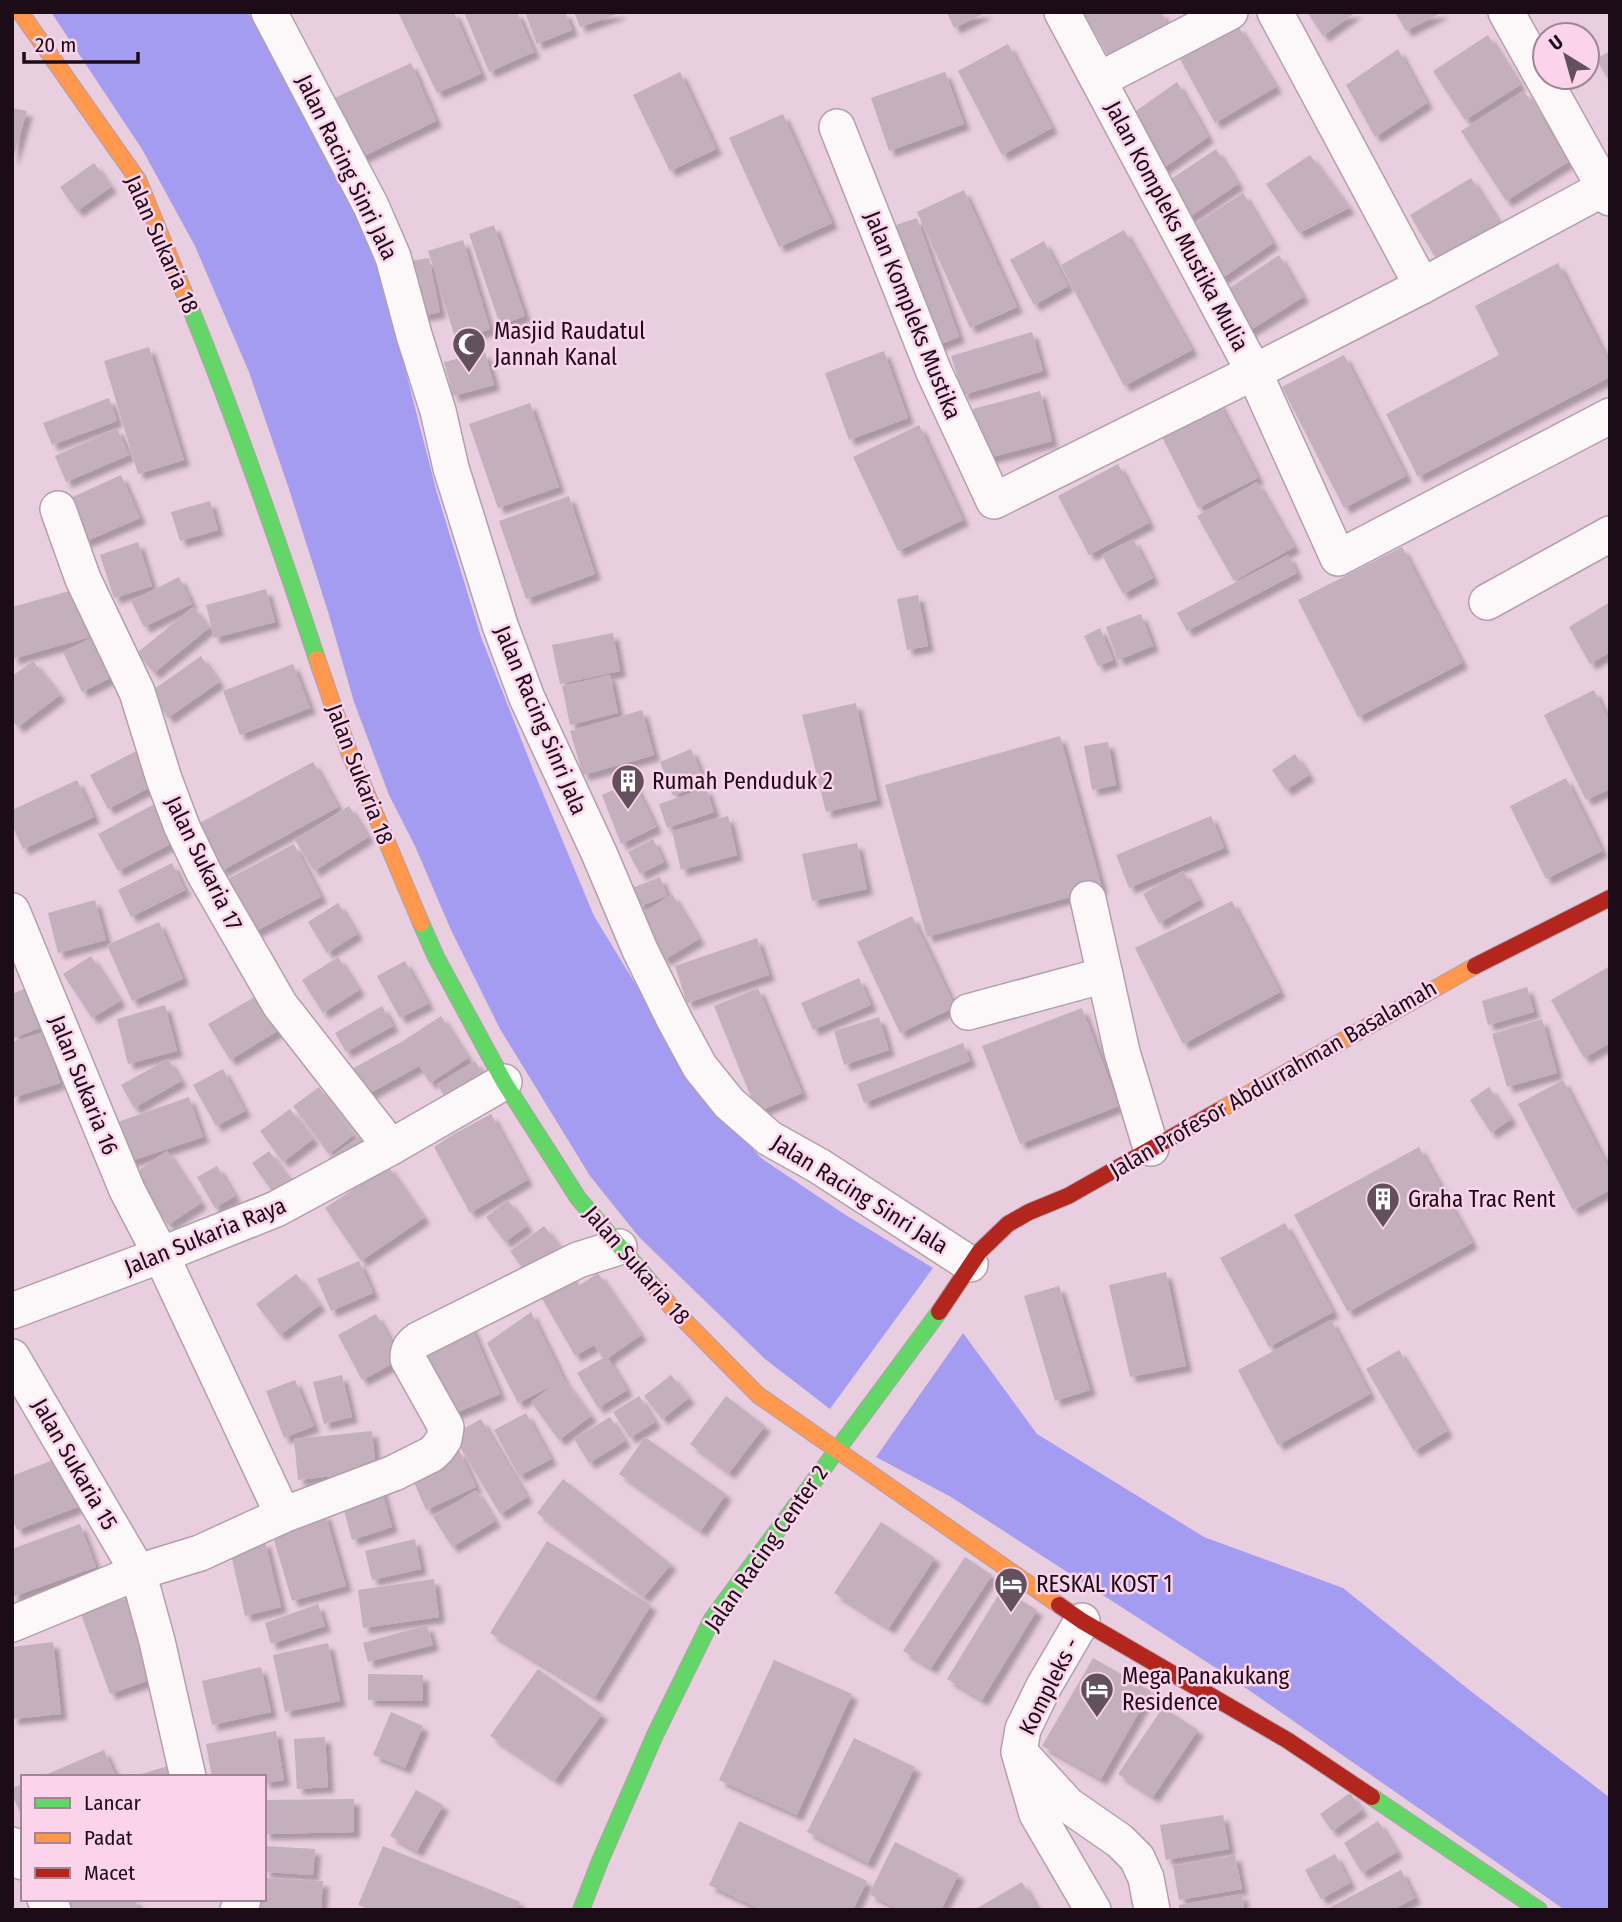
<svg xmlns="http://www.w3.org/2000/svg" width="1622" height="1922" viewBox="0 0 1622 1922" font-family="'Fira Sans Condensed',sans-serif">
<style>
.water{fill:#a39cf0}
.pier{fill:#e8cedf}
.building{fill:#c4afbc;filter:url(#shadow)}
.lines{fill:none;stroke-linecap:round;stroke-linejoin:round}
.street-casing{stroke:#b39fac;stroke-width:38}
.fast-casing{stroke:#b39fac;stroke-width:18}
.slow-casing{stroke:#b39fac;stroke-width:18}
.jam-casing{stroke:#b39fac;stroke-width:18}
.street{stroke:#fcf8fa;stroke-width:35}
.fast{stroke:#63d668;stroke-width:16}
.slow{stroke:#ff974d;stroke-width:16}
.jam{stroke:#b3261e;stroke-width:16}
.labels{text-anchor:middle;dominant-baseline:central;stroke-width:5;stroke-linejoin:round;paint-order:stroke}
.street-label{font-size:23px;fill:#1c0c17;stroke:#fbd4ec}
.poi-label{font-size:23px;fill:#1c0c17;stroke:#fbd4ec;text-anchor:start}
</style>
<defs>
<filter id="shadow"><feDropShadow dx="6" dy="6" stdDeviation="2" flood-color="#0004"/></filter>
</defs>
<rect width="100%" height="100%" fill="#e8cedf"/>
<g class="water">
<polygon points="51,12 248,12 342,174 384,282 403,361 437,493 481,637 534,772 594,916 686,1067 718,1110 761,1158 844,1214 933,1268 830,1409 765,1359 639,1237 590,1176 500,1029 451,930 415,846 389,795 354,702 329,615 289,489 249,372 195,246 142,149"/>
<polygon points="963,1333 1037,1434 1204,1537 1343,1588 1468,1689 1609,1797 1610,1910 1565,1910 1233,1679 951,1497 876,1457"/>
</g>
<g class="pier">
<polygon points="935,1266 936,1270 833,1411 828,1412"/>
<polygon points="962,1329 965,1330 874,1459 873,1454"/>
</g>
<g class="building">
<polygon points="398,12 454,12 481,74 437,93"/>
<polygon points="464,12 517,12 534,52 489,72"/>
<polygon points="525,12 565,12 572,30 537,44"/>
<polygon points="574,12 620,12 620,13 580,27"/>
<polygon points="947,12 987,12 954,28"/>
<polygon points="1083,12 1161,12 1171,30 1112,63"/>
<polygon points="1307,12 1356,12 1323,36"/>
<polygon points="1395,12 1443,12 1406,31"/>
<polygon points="1238,26 1276,87 1215,123 1180,59"/>
<polygon points="1488,35 1520,85 1465,120 1433,71"/>
<polygon points="1008,44 1052,128 1002,155 958,71"/>
<polygon points="1398,49 1427,103 1375,137 1346,85"/>
<polygon points="1610,51 1610,82 1596,59"/>
<polygon points="411,63 436,121 358,159 330,100"/>
<polygon points="680,72 716,149 670,171 633,95"/>
<polygon points="945,72 964,124 889,151 871,98"/>
<polygon points="1177,82 1208,137 1158,172 1126,118"/>
<polygon points="1524,91 1568,162 1506,201 1461,131"/>
<polygon points="12,108 27,111 13,158 12,158"/>
<polygon points="783,114 832,223 779,247 729,138"/>
<polygon points="1216,149 1238,184 1185,220 1165,183"/>
<polygon points="1310,155 1349,208 1299,233 1266,184"/>
<polygon points="94,163 111,187 77,211 60,187"/>
<polygon points="1471,178 1503,229 1441,267 1410,215"/>
<polygon points="964,190 1017,307 970,328 917,212"/>
<polygon points="1243,193 1273,243 1218,281 1189,228"/>
<polygon points="917,218 959,337 930,348 887,228"/>
<polygon points="494,225 525,316 500,325 469,234"/>
<polygon points="1124,230 1192,350 1124,386 1061,265"/>
<polygon points="463,240 490,329 456,340 428,251"/>
<polygon points="1044,241 1068,286 1034,305 1010,260"/>
<polygon points="1279,255 1303,297 1246,333 1225,291"/>
<polygon points="429,258 440,312 421,316 410,261"/>
<polygon points="1558,263 1610,365 1610,377 1418,477 1386,414 1499,355 1475,306"/>
<polygon points="1032,332 1043,371 963,395 951,356"/>
<polygon points="149,347 184,460 138,474 104,361"/>
<polygon points="884,351 908,418 849,440 825,373"/>
<polygon points="485,352 494,385 453,396 444,362"/>
<polygon points="1344,355 1406,476 1344,508 1282,387"/>
<polygon points="1040,391 1052,441 985,459 973,409"/>
<polygon points="109,398 117,421 52,445 43,423"/>
<polygon points="1218,401 1258,478 1198,508 1159,431"/>
<polygon points="530,403 559,487 498,508 469,424"/>
<polygon points="919,425 963,520 898,551 853,457"/>
<polygon points="117,428 129,455 66,482 55,456"/>
<polygon points="1118,464 1149,523 1089,555 1058,496"/>
<polygon points="121,475 140,518 84,542 66,500"/>
<polygon points="1257,482 1294,547 1234,581 1197,516"/>
<polygon points="569,496 595,574 526,599 499,521"/>
<polygon points="210,501 218,530 180,541 171,512"/>
<polygon points="1133,539 1153,578 1123,594 1102,555"/>
<polygon points="138,542 152,586 114,598 100,555"/>
<polygon points="1402,547 1462,663 1358,717 1298,600"/>
<polygon points="1288,555 1297,573 1187,631 1177,613"/>
<polygon points="179,577 192,604 144,627 131,601"/>
<polygon points="77,589 90,637 12,659 12,607"/>
<polygon points="266,589 275,622 214,638 206,605"/>
<polygon points="918,595 928,646 907,650 897,599"/>
<polygon points="1610,602 1610,652 1590,664 1569,627"/>
<polygon points="193,607 210,627 154,673 137,653"/>
<polygon points="1141,614 1153,646 1118,660 1106,627"/>
<polygon points="1100,628 1113,660 1098,666 1084,636"/>
<polygon points="613,633 620,671 560,684 552,645"/>
<polygon points="95,636 114,676 82,692 63,652"/>
<polygon points="201,656 219,682 168,718 150,692"/>
<polygon points="33,661 60,695 18,727 12,720 12,676"/>
<polygon points="293,664 310,708 240,735 223,691"/>
<polygon points="610,675 618,713 570,725 562,686"/>
<polygon points="1594,690 1610,723 1610,789 1586,800 1544,715"/>
<polygon points="856,703 877,800 826,812 802,715"/>
<polygon points="642,710 654,755 583,775 570,731"/>
<polygon points="1060,736 1102,888 927,937 885,785"/>
<polygon points="1108,742 1116,785 1092,790 1084,746"/>
<polygon points="142,748 160,782 108,809 90,775"/>
<polygon points="691,749 705,783 673,796 660,762"/>
<polygon points="1295,754 1309,775 1286,790 1272,770"/>
<polygon points="313,762 338,807 221,871 196,825"/>
<polygon points="1566,778 1602,851 1546,879 1510,806"/>
<polygon points="77,780 94,817 23,849 12,825 12,810"/>
<polygon points="633,781 656,827 621,844 602,795"/>
<polygon points="706,788 714,812 667,828 659,804"/>
<polygon points="162,800 182,838 118,871 98,834"/>
<polygon points="349,806 368,837 314,871 295,840"/>
<polygon points="728,816 737,855 681,870 672,831"/>
<polygon points="1211,816 1224,848 1129,888 1116,855"/>
<polygon points="653,839 664,862 640,874 628,852"/>
<polygon points="857,843 867,889 812,901 802,854"/>
<polygon points="294,844 321,897 254,932 226,880"/>
<polygon points="172,863 185,890 131,917 118,890"/>
<polygon points="1183,871 1199,900 1159,923 1143,894"/>
<polygon points="660,877 667,896 638,907 632,888"/>
<polygon points="672,894 699,939 664,960 638,916"/>
<polygon points="95,900 106,940 58,953 48,913"/>
<polygon points="1232,901 1280,992 1183,1044 1135,948"/>
<polygon points="338,903 357,934 327,953 308,922"/>
<polygon points="912,916 955,1007 900,1033 857,942"/>
<polygon points="159,922 183,979 132,1001 107,945"/>
<polygon points="757,938 769,975 687,1003 675,966"/>
<polygon points="91,956 120,1001 92,1018 63,974"/>
<polygon points="338,957 359,990 323,1013 302,980"/>
<polygon points="405,961 428,1004 400,1018 377,976"/>
<polygon points="1610,966 1610,1043 1584,1058 1551,1000"/>
<polygon points="859,978 871,1005 813,1030 801,1003"/>
<polygon points="1527,987 1534,1012 1488,1025 1482,1001"/>
<polygon points="758,988 802,1093 757,1112 714,1006"/>
<polygon points="24,989 39,1028 12,1039 12,994"/>
<polygon points="258,995 279,1030 230,1060 208,1024"/>
<polygon points="165,1005 177,1051 128,1064 117,1019"/>
<polygon points="382,1006 393,1026 346,1052 335,1033"/>
<polygon points="1082,1008 1119,1106 1020,1144 982,1046"/>
<polygon points="441,1016 468,1058 430,1083 419,1066 363,1097 350,1070 403,1041"/>
<polygon points="879,1017 889,1050 844,1065 834,1031"/>
<polygon points="1542,1019 1557,1073 1507,1087 1492,1034"/>
<polygon points="44,1032 60,1083 12,1098 12,1042"/>
<polygon points="963,1043 970,1061 864,1103 857,1084"/>
<polygon points="168,1059 181,1081 134,1108 121,1085"/>
<polygon points="475,1061 491,1087 453,1111 437,1084"/>
<polygon points="223,1069 245,1111 216,1126 193,1085"/>
<polygon points="1563,1080 1610,1171 1610,1190 1573,1210 1518,1104"/>
<polygon points="319,1087 354,1135 329,1154 293,1106"/>
<polygon points="1489,1087 1511,1119 1491,1133 1470,1100"/>
<polygon points="189,1097 203,1137 125,1163 112,1124"/>
<polygon points="290,1109 313,1139 283,1162 260,1131"/>
<polygon points="491,1114 527,1180 470,1213 434,1147 452,1135"/>
<polygon points="360,1136 369,1150 337,1172 328,1159"/>
<polygon points="1419,1147 1472,1243 1348,1312 1294,1215"/>
<polygon points="167,1151 201,1203 168,1225 133,1174"/>
<polygon points="269,1151 294,1186 277,1198 252,1163"/>
<polygon points="217,1166 235,1196 215,1208 197,1177"/>
<polygon points="388,1166 424,1218 361,1261 325,1208"/>
<polygon points="508,1200 527,1226 505,1242 486,1217"/>
<polygon points="1285,1223 1333,1312 1269,1347 1220,1258"/>
<polygon points="544,1226 564,1253 530,1278 510,1251"/>
<polygon points="359,1261 373,1293 331,1311 317,1279"/>
<polygon points="566,1268 577,1287 598,1273 641,1335 608,1358 627,1390 598,1408 577,1373 603,1358 594,1345 575,1356 535,1286"/>
<polygon points="1166,1272 1186,1366 1130,1377 1109,1285"/>
<polygon points="296,1274 320,1305 280,1335 256,1304"/>
<polygon points="1059,1286 1090,1390 1055,1401 1024,1296"/>
<polygon points="531,1312 564,1380 591,1416 559,1440 531,1402 555,1384 518,1403 487,1343"/>
<polygon points="376,1314 401,1359 362,1380 338,1335"/>
<polygon points="1331,1320 1370,1394 1278,1445 1238,1370"/>
<polygon points="470,1324 500,1394 446,1417 416,1348"/>
<polygon points="1399,1350 1447,1431 1414,1451 1366,1369"/>
<polygon points="342,1375 352,1417 324,1424 313,1382"/>
<polygon points="671,1375 689,1398 662,1419 644,1396"/>
<polygon points="295,1380 314,1426 284,1438 266,1391"/>
<polygon points="639,1396 655,1422 630,1438 613,1412"/>
<polygon points="726,1396 765,1426 729,1473 690,1444"/>
<polygon points="526,1413 551,1459 519,1476 494,1430"/>
<polygon points="610,1417 625,1441 589,1463 574,1439"/>
<polygon points="481,1419 527,1497 500,1514 453,1435"/>
<polygon points="372,1431 376,1471 298,1480 294,1439"/>
<polygon points="645,1437 726,1494 701,1531 619,1474"/>
<polygon points="459,1450 476,1487 426,1510 410,1473"/>
<polygon points="58,1458 78,1507 17,1530 12,1518 12,1476"/>
<polygon points="563,1479 671,1564 644,1597 537,1513"/>
<polygon points="380,1484 392,1527 352,1540 340,1495"/>
<polygon points="476,1490 495,1521 452,1547 433,1517"/>
<polygon points="325,1513 346,1586 292,1601 271,1530"/>
<polygon points="881,1522 935,1558 889,1628 834,1593"/>
<polygon points="80,1524 96,1567 12,1597 12,1549"/>
<polygon points="415,1539 421,1569 372,1580 365,1551"/>
<polygon points="265,1541 281,1607 245,1616 230,1550"/>
<polygon points="547,1541 651,1605 595,1697 490,1633"/>
<polygon points="965,1557 992,1575 931,1668 903,1651"/>
<polygon points="434,1579 439,1617 363,1628 358,1590"/>
<polygon points="1002,1589 1037,1610 982,1700 947,1679"/>
<polygon points="129,1597 158,1677 110,1694 81,1614"/>
<polygon points="318,1604 325,1626 271,1644 265,1623"/>
<polygon points="427,1625 433,1645 368,1662 363,1643"/>
<polygon points="53,1642 61,1714 12,1719 12,1647"/>
<polygon points="328,1643 340,1701 285,1712 273,1655"/>
<polygon points="1093,1658 1151,1691 1101,1779 1042,1746"/>
<polygon points="774,1660 852,1694 797,1815 719,1780"/>
<polygon points="261,1667 271,1712 212,1725 202,1681"/>
<polygon points="538,1669 602,1714 555,1780 490,1736"/>
<polygon points="368,1674 423,1675 423,1701 368,1700"/>
<polygon points="1163,1707 1198,1730 1153,1797 1118,1774"/>
<polygon points="391,1712 423,1726 405,1768 373,1755"/>
<polygon points="276,1731 284,1780 264,1783 264,1777 212,1777 206,1744"/>
<polygon points="325,1737 328,1787 297,1789 294,1739"/>
<polygon points="854,1738 915,1767 868,1863 807,1832"/>
<polygon points="104,1750 116,1777 40,1777"/>
<polygon points="171,1765 175,1777 135,1777 135,1776"/>
<polygon points="23,1784 23,1819 12,1794 12,1788"/>
<polygon points="416,1790 443,1805 417,1851 390,1836"/>
<polygon points="1350,1793 1362,1810 1332,1831 1320,1814"/>
<polygon points="354,1799 354,1832 264,1834 264,1800"/>
<polygon points="1223,1815 1229,1849 1166,1860 1160,1825"/>
<polygon points="739,1821 867,1881 853,1910 762,1910 709,1885"/>
<polygon points="1378,1821 1397,1852 1362,1873 1344,1843"/>
<polygon points="895,1842 959,1874 941,1910 900,1910 869,1894"/>
<polygon points="264,1846 315,1849 313,1875 264,1872"/>
<polygon points="383,1846 520,1902 516,1910 371,1910 358,1905"/>
<polygon points="1335,1854 1350,1883 1321,1899 1305,1870"/>
<polygon points="1235,1855 1242,1889 1179,1900 1173,1866"/>
<polygon points="1401,1870 1415,1898 1392,1910 1325,1910"/>
<polygon points="264,1878 323,1881 321,1910 258,1910 259,1899 264,1899"/>
<polygon points="1022,1882 1038,1910 974,1910"/>
<polygon points="1242,1894 1244,1910 1180,1910 1179,1905"/>
<polygon points="65,1899 135,1899 138,1908 133,1910 69,1910"/>
</g>
<g class="lines">
<g class="street-casing">
<g id="street">
<polyline points="269,12 371,206 393,257 414,335 438,411 451,468 500,625 527,698 599,853 640,950 675,1021 700,1067 729,1103 769,1138 819,1166 970,1264"/>
<polyline points="1062,12 1254,372 1338,558 1610,416"/>
<polyline points="1275,12 1422,286"/>
<polyline points="1506,12 1610,198"/>
<polyline points="1099,80 1230,12"/>
<polyline points="837,127 934,372 994,501 1254,372 1422,286 1610,185"/>
<polyline points="58,509 83,579 137,692 164,779 182,827 204,873 280,1005 391,1147"/>
<polyline points="1487,602 1610,534"/>
<polyline points="1088,899 1122,1052 1151,1148"/>
<polyline points="12,911 127,1190 161,1255 283,1515"/>
<polyline points="968,1012 1105,975"/>
<polyline points="12,1311 161,1255 276,1209 391,1147 504,1082"/>
<polyline points="12,1357 138,1572 157,1641 188,1777"/>
<polyline points="1082,1621 1044,1686 1023,1729 1019,1752 1037,1814 1093,1910"/>
<path d="M 12,1624 L 138,1572 L 200,1553 L 283,1515 L 394,1473 L 432,1454 L 438,1448 L 444,1439 L 446,1427 L 408,1359 C 408,1350 410,1346 418,1340 L 578,1260 L 619,1247"/>
<polyline points="1024,1757 1068,1805 1120,1841 1137,1858 1146,1878 1152,1910"/>
<polyline points="12,1845 23,1862"/>
<polyline points="45,1899 53,1910"/>
<polyline points="238,1910 241,1907 243,1899"/>
</g>
</g>
<g class="fast-casing">
<g id="fast">
<path d="M 183,290 C 233,411 276,535 317,659"/>
<polyline points="421,923 436,957 504,1082 578,1198 658,1291"/>
<polyline points="1372,1797 1539,1910"/>
<polyline points="581,1910 600,1861 655,1735 712,1619 939,1312"/>
</g>
</g>
<g class="slow-casing">
<g id="slow">
<polyline points="20,12 138,180 183,290"/>
<polyline points="317,659 349,752 421,923"/>
<polyline points="1218,1111 1475,966"/>
<polyline points="658,1291 673,1309 758,1395 1059,1605"/>
</g>
</g>
<g class="jam-casing">
<g id="jam">
<polyline points="1475,966 1610,898"/>
<polyline points="939,1312 980,1251 1008,1224 1029,1212 1068,1196 1218,1111"/>
<polyline points="1059,1605 1082,1621 1287,1740 1372,1797"/>
</g>
</g>
<use href="#street" class="street"/>
<use href="#fast" class="fast"/>
<use href="#slow" class="slow"/>
<use href="#jam" class="jam"/>
</g>
<defs>
<g id="mosque-pin" transform="scale(1.75)"><path d="M0 17L-7.5 6A9.5 9.5 0 1 1 7.5 6Z" fill="#63505d" stroke="#fbd4ec"/><path d="M3.5-4.9A6 6 0 1 0 3.5 4.9A5 5 0 1 1 3.5-4.9Z" fill="#fff"/></g>
<g id="building-pin" transform="scale(1.75)"><path d="M0 17L-7.5 6A9.5 9.5 0 1 1 7.5 6Z" fill="#63505d" stroke="#fbd4ec"/><path d="M-4-6H4V6H1V3H-1V6H-4ZM-2.5-4.3h1.7v1.8h-1.7ZM.8-4.3h1.7v1.8H.8ZM-2.5-1h1.7V.8h-1.7ZM.8-1h1.7V.8H.8Z" fill="#fff"/></g>
<g id="hotel-pin" transform="scale(1.75)"><path d="M0 17L-7.5 6A9.5 9.5 0 1 1 7.5 6Z" fill="#63505d" stroke="#fbd4ec"/><path d="M-6-4.5h1.5V1H6V5H4.5V3h-9V5H-6ZM-4 0a1.8 1.8 0 1 1 3.6 0ZM.5 0V-2.5h3Q6-2.5 6 0Z" fill="#fff"/></g>
</defs>
<g fill-rule="evenodd">
<use href="#mosque-pin" x="469" y="344"/>
<use href="#building-pin" x="628" y="781"/>
<use href="#building-pin" x="1383" y="1199"/>
<use href="#hotel-pin" x="1011" y="1584"/>
<use href="#hotel-pin" x="1097" y="1689"/>
</g>
<g class="labels">
<g class="street-label">
<text transform="translate(347 167) rotate(64)">Jalan Racing Sinri Jala</text>
<text transform="translate(1177 226) rotate(62)">Jalan Kompleks Mustika Mulia</text>
<text transform="translate(162 244) rotate(66)">Jalan Sukaria 18</text>
<text transform="translate(913 315) rotate(68)">Jalan Kompleks Mustika</text>
<text transform="translate(541 720) rotate(67)">Jalan Racing Sinri Jala</text>
<text transform="translate(360 774) rotate(69)">Jalan Sukaria 18</text>
<text transform="translate(204 863) rotate(64)">Jalan Sukaria 17</text>
<text transform="translate(1273 1079) rotate(-30)">Jalan Profesor Abdurrahman Basalamah</text>
<text transform="translate(84 1085) rotate(68)">Jalan Sukaria 16</text>
<text transform="translate(860 1194) rotate(32)">Jalan Racing Sinri Jala</text>
<text transform="translate(205 1236) rotate(-22)">Jalan Sukaria Raya</text>
<text transform="translate(637 1265) rotate(49)">Jalan Sukaria 18</text>
<text transform="translate(75 1464) rotate(60)">Jalan Sukaria 15</text>
<text transform="translate(766 1548) rotate(-55)">Jalan Racing Center 2</text>
<text transform="translate(1049 1686) rotate(-63)">Kompleks -</text>
</g>
<g class="poi-label">
<text x="494" y="331">Masjid Raudatul<tspan x="494" dy="26">Jannah Kanal</tspan></text>
<text x="652" y="781">Rumah Penduduk 2</text>
<text x="1408" y="1199">Graha Trac Rent</text>
<text x="1036" y="1584">RESKAL KOST 1</text>
<text x="1122" y="1676">Mega Panakukang<tspan x="1122" dy="26">Residence</tspan></text>
</g>
</g>
<rect width="1622" height="1922" fill="none" stroke="#1c0c17" stroke-width="28"/>
<rect x="21" y="1775" width="245" height="126" fill="#fbd4ec" stroke="#a28497" stroke-width="2"/>
<rect x="35" y="1798" width="35" height="10" fill="#63d668" stroke="#a28497" stroke-width="2"/>
<text x="84" y="1810" font-size="21" fill="#1c0c17">Lancar</text>
<rect x="35" y="1833" width="35" height="10" fill="#ff974d" stroke="#a28497" stroke-width="2"/>
<text x="84" y="1845" font-size="21" fill="#1c0c17">Padat</text>
<rect x="35" y="1868" width="35" height="10" fill="#b3261e" stroke="#a28497" stroke-width="2"/>
<text x="84" y="1880" font-size="21" fill="#1c0c17">Macet</text>
<g transform="translate(1566 56) rotate(323)"><circle r="33" fill="#fbd4ec" stroke="#a28497" stroke-width="2"/>
<path d="M0-5L12 26L0 18L-12 26Z" fill="#63505d"/>
<text y="-10" font-size="19" font-weight="bold" text-anchor="middle" fill="#1c0c17">U</text>
</g>
<path d="M24 52v10h114v-10" fill="none" stroke="#1c0c17" stroke-width="3.5"/>
<text x="35" y="52" font-size="21" fill="#1c0c17" stroke="#fbd4ec" stroke-width="5" paint-order="stroke">20 m</text>
</svg>
